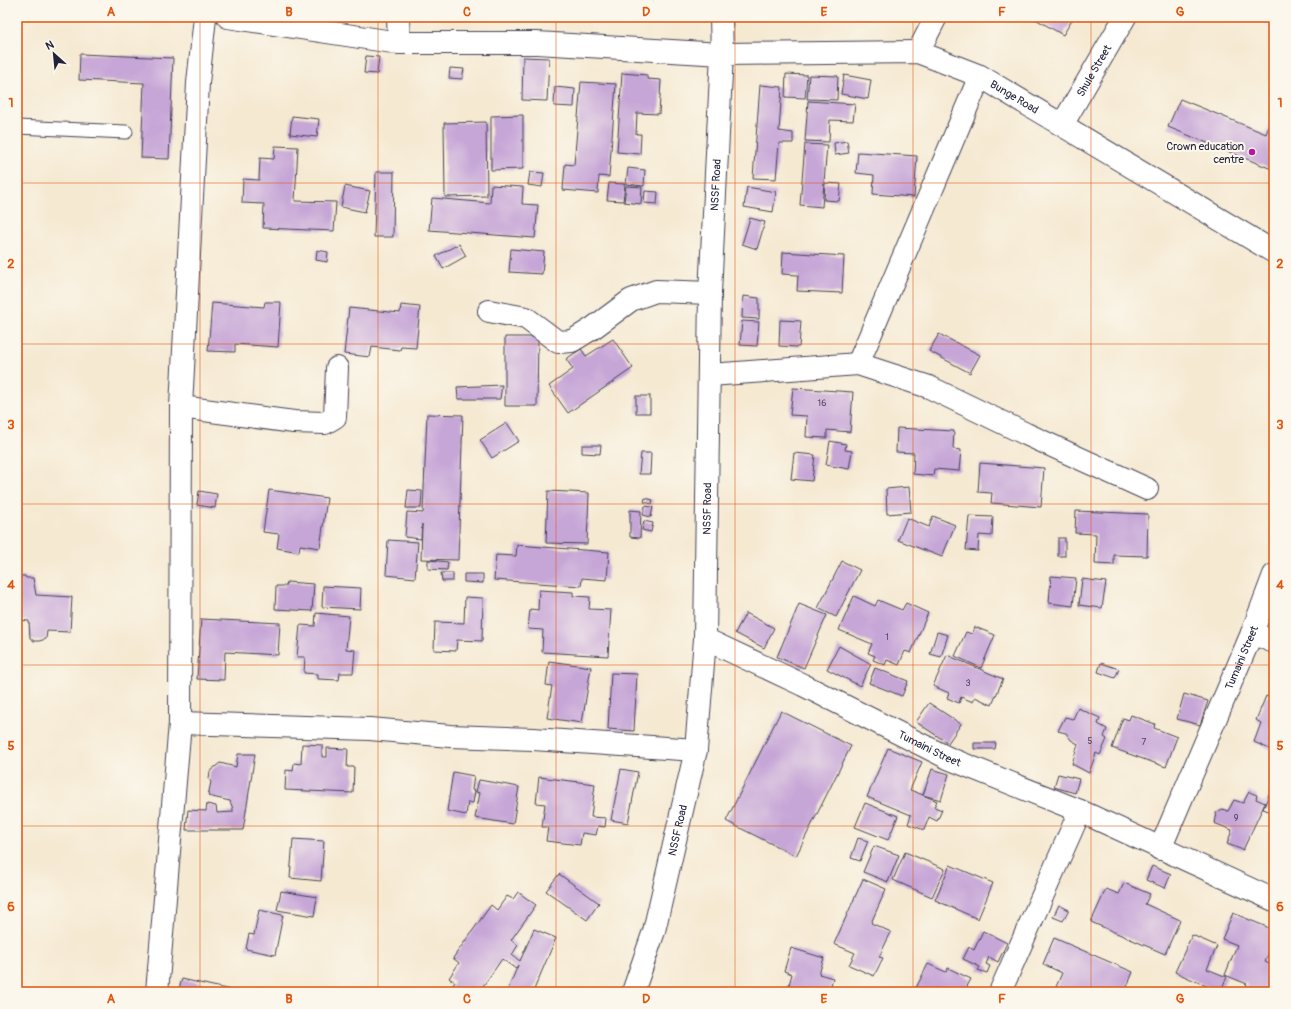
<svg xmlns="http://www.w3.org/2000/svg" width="1291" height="1009" viewBox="0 0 1291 1009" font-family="Pangolin,sans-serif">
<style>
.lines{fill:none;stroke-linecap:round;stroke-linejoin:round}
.stream{stroke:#3ca9bb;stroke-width:7}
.building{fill:#c6a5d7}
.lane-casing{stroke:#424052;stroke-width:15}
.street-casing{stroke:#424052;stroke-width:24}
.lane{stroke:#fff;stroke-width:13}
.street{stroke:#fff;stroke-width:22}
.grid{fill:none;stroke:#de560e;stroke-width:1;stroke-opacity:0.55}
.poi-dot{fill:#b5179e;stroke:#fbf7ec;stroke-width:1.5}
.labels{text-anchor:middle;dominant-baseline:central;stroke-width:4;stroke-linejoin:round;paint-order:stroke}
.number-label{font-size:9px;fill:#4b4362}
.street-label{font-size:11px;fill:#22223b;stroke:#fbf7ec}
.poi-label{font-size:11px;fill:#22223b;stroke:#fbf7ec;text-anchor:end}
.neatline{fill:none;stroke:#de560e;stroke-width:1.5}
.grid-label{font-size:13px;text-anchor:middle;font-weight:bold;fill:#de560e}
</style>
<rect width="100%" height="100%" fill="#fbf7ec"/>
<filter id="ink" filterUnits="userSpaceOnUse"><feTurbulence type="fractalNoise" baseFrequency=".025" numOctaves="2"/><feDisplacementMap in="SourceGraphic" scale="8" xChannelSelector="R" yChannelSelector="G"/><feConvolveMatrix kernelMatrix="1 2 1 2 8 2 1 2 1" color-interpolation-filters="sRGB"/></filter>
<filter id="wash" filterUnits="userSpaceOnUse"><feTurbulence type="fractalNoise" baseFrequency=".012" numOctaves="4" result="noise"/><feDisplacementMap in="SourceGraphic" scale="16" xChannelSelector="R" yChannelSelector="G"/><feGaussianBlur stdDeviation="0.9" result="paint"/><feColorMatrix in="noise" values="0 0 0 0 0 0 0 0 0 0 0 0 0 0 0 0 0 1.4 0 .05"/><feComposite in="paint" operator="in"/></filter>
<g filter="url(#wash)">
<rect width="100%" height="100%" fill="#f5e9d2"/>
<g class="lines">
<polyline class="stream" points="1273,654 1274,654"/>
</g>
<g id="blocks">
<g class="building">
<polygon points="1032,17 1074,17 1063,35"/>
<polygon points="80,54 173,58 169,159 141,158 144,83 79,80"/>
<polygon points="366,56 379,57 377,74 364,73"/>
<polygon points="523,57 549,58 547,101 522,100"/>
<polygon points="450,68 464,69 462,79 449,78"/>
<polygon points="622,73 647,75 647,79 661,80 659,114 637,113 636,134 641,134 640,154 617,152"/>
<polygon points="786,74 807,75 805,98 785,97"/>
<polygon points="809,75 838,76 837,100 807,99"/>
<polygon points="844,75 871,80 868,99 841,94"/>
<polygon points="581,82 616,84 609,177 599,176 598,193 563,190 565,164 574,165"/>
<polygon points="760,85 782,87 779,131 793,133 793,143 779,143 776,179 753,178"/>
<polygon points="555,87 575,89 574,107 554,106"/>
<polygon points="1180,99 1266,134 1274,114 1274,170 1168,127"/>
<polygon points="808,101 855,104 853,121 830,120 829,142 805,141"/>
<polygon points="523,115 523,169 491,170 491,116"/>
<polygon points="292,116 319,119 317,137 290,134"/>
<polygon points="486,122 487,196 445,197 444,123"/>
<polygon points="847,141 849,153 835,155 834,143"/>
<polygon points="805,144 827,145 822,207 800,205"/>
<polygon points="275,146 298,147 295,201 336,202 334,231 263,228 264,204 242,203 243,179 259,180 260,158 274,159"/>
<polygon points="858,152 917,156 914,197 873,194 874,175 856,173"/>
<polygon points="628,168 645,170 644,186 626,184"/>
<polygon points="376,172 394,172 393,237 374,237"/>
<polygon points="530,172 544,173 542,187 528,185"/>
<polygon points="609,183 625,184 623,201 607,200"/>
<polygon points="825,183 841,184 839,201 824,200"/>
<polygon points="491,185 523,187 522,204 538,205 535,238 429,230 432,198 490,203"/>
<polygon points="345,186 370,191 365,212 341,207"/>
<polygon points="626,186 642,187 641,204 624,202"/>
<polygon points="747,187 776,192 773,212 744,207"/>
<polygon points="645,191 658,192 657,204 644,203"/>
<polygon points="750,218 765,222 757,249 742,244"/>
<polygon points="459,244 466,256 443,269 436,256"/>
<polygon points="511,249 544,252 542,274 509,272"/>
<polygon points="317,250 328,252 327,262 316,260"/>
<polygon points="783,252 844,256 842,293 797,291 798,275 782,274"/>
<polygon points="743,296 759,298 759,319 742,318"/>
<polygon points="265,302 281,302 278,347 235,344 235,352 208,351 212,303 264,307"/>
<polygon points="401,305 420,307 416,348 401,347 400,350 372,347 370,357 344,354 349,308 400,313"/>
<polygon points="780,320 801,321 799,347 779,346"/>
<polygon points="742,321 759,322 757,346 740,345"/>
<polygon points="939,334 980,355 970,373 929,351"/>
<polygon points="505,337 538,337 537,406 505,406"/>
<polygon points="613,339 633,368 568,413 549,386 573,369 566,359 581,349 586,356"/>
<polygon points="502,385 500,399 458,399 457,387"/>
<polygon points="793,388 853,392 850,432 827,430 827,438 806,437 807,416 790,415"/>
<rect x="636" y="396" width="14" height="17"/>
<polygon points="427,414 463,415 458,560 421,559 422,524 421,539 405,537 407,512 423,513"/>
<polygon points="507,423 519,441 492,458 480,440"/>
<polygon points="897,428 954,431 953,449 961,450 959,471 934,469 933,476 913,474 914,453 896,452"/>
<polygon points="830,441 846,444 845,450 852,451 849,469 826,465"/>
<polygon points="582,445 601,445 600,454 582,453"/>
<polygon points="641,453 651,453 650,474 639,474"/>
<polygon points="794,453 815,455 812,481 791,479"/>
<polygon points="980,463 1044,468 1041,507 991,503 992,493 978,492"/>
<polygon points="909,487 911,512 887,514 886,489"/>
<polygon points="269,490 327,498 320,548 300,545 299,552 277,548 279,534 263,532"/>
<polygon points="408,490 422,491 421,508 406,508"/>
<polygon points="199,491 217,494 215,508 197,505"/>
<polygon points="548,491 589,493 587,544 546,543"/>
<polygon points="645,498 653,500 652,504 644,502"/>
<polygon points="645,506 653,507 651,517 643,515"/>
<polygon points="630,510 641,511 640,538 630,537"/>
<polygon points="1076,511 1148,514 1147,556 1114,555 1114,565 1095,564 1096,534 1075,533"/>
<polygon points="933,516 955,525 942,557 898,540 907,518 929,527"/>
<polygon points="969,516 993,517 992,536 979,535 978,551 966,550"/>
<polygon points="644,521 653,523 651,532 642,530"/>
<rect x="1058" y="538" width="7" height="18"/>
<polygon points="388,540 418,542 415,578 386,575"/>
<polygon points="517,545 609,552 607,580 582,578 581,586 494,580 496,555 516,556"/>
<polygon points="428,560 448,562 447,570 428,569"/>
<polygon points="842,561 860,570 836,617 818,608"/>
<polygon points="441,573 453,573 453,581 442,581"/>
<polygon points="464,574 483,574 483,583 464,582"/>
<polygon points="17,576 25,576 26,578 33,578 36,595 72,597 70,632 47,631 46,639 39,641 34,641 30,638 29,621 17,620"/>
<polygon points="1051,576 1076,578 1073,606 1049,603"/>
<polygon points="1082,579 1106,582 1102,608 1079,605"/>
<polygon points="287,582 314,584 312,611 275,609 276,586 286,586"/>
<polygon points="323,586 361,588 360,609 322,607"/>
<polygon points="539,590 573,592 573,596 590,597 589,609 611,610 608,656 542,652 543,630 528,629 530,609 538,610"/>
<polygon points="854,596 875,606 878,600 902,610 906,603 928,613 911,653 905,651 899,665 887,660 885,665 873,660 875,656 868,653 872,644 839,630"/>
<polygon points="465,597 483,598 482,641 457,640 456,651 434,650 435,622 464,623"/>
<polygon points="799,604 827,615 804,668 777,657"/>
<polygon points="316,613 349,616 346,649 355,650 353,673 340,673 339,680 318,679 318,674 304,673 305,657 297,657 300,625 315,626"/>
<polygon points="746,613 774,628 764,648 735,633"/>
<polygon points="201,619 280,623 278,655 225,652 224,680 197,679"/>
<polygon points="975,627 995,635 981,668 955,656 966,632 972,634"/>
<polygon points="937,632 948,635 941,657 930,654"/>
<polygon points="839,646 871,664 860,686 827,669"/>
<polygon points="947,655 1003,679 992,705 975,697 973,702 961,697 959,703 947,698 949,693 933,686"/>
<polygon points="549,661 591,667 582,723 547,718 552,686 546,685"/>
<polygon points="1101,663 1119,669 1115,678 1098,672"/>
<polygon points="875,668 908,681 902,696 869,683"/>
<polygon points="611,673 637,674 634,731 608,729"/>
<polygon points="1184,694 1208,701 1200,725 1177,719"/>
<polygon points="1266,696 1274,699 1274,751 1254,742 1261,723 1256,720"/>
<polygon points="929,703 961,724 948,743 916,722"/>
<polygon points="1078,708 1100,718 1098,724 1107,729 1104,737 1107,739 1100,755 1096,753 1089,773 1072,764 1078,744 1071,740 1066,733 1058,731 1065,717 1073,719"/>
<polygon points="781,711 851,746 796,856 726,821"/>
<polygon points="1131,715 1155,724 1154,728 1177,737 1166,767 1112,748 1123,718 1129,720"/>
<polygon points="974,743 996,743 995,749 974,749"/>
<polygon points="302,744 322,745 322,757 327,757 327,748 348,749 347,767 354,767 353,793 285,790 286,770 293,771 294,763 301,764"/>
<polygon points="888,748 922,762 910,790 923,795 932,769 949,774 941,800 923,795 937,801 934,807 942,810 937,821 929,817 924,830 908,824 911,815 867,797"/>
<polygon points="238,754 255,754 243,830 186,830 188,810 206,811 207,804 216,806 217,813 233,812 233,809 230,801 208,796 211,782 209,779 210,771 220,763 236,767"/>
<polygon points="621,769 638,772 628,823 611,820"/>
<polygon points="453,772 474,776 472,790 475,791 473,803 468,802 466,815 447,811"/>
<polygon points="1058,774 1079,779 1075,793 1054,787"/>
<polygon points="539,777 595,784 591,817 606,818 605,827 598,826 596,835 582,833 580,845 546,841 548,827 542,827 545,804 536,803"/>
<polygon points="479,780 519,787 513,824 475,818 480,793 476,792"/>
<polygon points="1274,783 1274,813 1263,809"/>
<polygon points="1249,792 1257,795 1256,799 1265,803 1243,850 1227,844 1232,830 1214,823 1216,813 1222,809 1228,811 1234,800 1243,803"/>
<polygon points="865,803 898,816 888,840 855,827"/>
<polygon points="858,838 868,841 860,861 851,858"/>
<polygon points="293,839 324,841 321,881 290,878"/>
<polygon points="874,846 899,855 888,882 863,872"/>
<polygon points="905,852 945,869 932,897 893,880"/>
<polygon points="950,865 993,883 978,919 935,900"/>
<polygon points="1152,866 1171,874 1165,888 1146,880"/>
<polygon points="559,874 599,903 587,920 546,891"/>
<polygon points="863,879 886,889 871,923 891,932 879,957 883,958 874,976 849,965 855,953 834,944"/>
<polygon points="1124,883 1150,894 1145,904 1180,920 1165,954 1091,922 1106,889 1119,894"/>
<polygon points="281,891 317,897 314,916 277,910"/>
<polygon points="518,892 536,905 511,940 518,945 512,955 520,961 534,929 556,938 533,992 507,992 518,965 516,969 502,959 479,992 454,992 450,989 455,982 449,978 459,963 453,958 491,905 497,910 507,896 513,899"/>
<polygon points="1059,905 1069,910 1063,921 1053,917"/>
<polygon points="259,910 283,915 275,955 246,949 249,934 254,935"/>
<polygon points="1233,913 1274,930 1274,941 1265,962 1274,966 1274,992 1244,992 1247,984 1225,975 1237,945 1222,939"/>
<polygon points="983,931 1007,943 998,962 989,957 986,964 990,966 987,973 978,970 980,967 963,959 969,947 974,950"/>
<polygon points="1192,935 1217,946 1207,969 1227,977 1220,992 1175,972"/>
<polygon points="1054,938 1133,972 1125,992 1069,992 1056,987 1062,973 1043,964"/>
<polygon points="791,948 824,958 819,974 833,978 829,992 787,992 792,974 784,971"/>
<polygon points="928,964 946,972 948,968 971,979 964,992 914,992"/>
<polygon points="182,979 235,991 235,992 178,992"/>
</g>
</g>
</g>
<g filter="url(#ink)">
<use href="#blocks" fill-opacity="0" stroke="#424052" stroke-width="1"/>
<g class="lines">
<g class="lane-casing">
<polyline id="lane" points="17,127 126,132"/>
</g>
<g class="street-casing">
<g id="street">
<path id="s1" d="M 228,17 L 399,43 L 537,43 L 722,54 L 918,52 L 980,76 L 1274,252"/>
<polyline points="398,17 399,43"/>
<polyline points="918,52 936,17"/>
<path id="s2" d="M 1062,125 L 1125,17"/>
<polyline points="489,311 526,318 558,342 572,341 593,328 631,300 656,291 710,293"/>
<polyline points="858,364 980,76"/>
<polyline points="710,375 858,364 929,387 1026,434 1147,489"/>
<polyline points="181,407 294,422 325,423 335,417 337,368"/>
<polyline points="1252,633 1274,642"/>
<path id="s3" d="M 705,639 L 803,685 L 948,758 L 1080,811 L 1274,900"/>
<polyline points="180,723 370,729 450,736 533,739 696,750"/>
<path id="s4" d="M 1160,849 L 1252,633 L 1274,575"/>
<polyline points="157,992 180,723 181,407 198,83 205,17"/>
<path id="s5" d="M 633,992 L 654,931 L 696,750 L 705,639 L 710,293 L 722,54 L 721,17"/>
<polyline points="1000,992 1080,811"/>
</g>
</g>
<use href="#lane" class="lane"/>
<use href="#street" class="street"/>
</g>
</g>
<path class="grid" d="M 200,17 L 200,992M 378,17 L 378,992M 556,17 L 556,992M 735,17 L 735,992M 913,17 L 913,992M 1091,17 L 1091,992M 17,183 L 1274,183M 17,344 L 1274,344M 17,504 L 1274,504M 17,665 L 1274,665M 17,826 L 1274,826"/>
<circle class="poi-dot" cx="1252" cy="152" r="4"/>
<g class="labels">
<g class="number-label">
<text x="822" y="403">16</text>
<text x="887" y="637">1</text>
<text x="968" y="683">3</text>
<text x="1090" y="741">5</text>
<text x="1144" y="742">7</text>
<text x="1236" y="818">9</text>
</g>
<g class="street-label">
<text stroke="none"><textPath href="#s2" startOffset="63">Shule Street</textPath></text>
<text stroke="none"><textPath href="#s1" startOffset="799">Bunge Road</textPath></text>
<text stroke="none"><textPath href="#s5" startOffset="816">NSSF Road</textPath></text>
<text stroke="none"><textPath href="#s5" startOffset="492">NSSF Road</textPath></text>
<text stroke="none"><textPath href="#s4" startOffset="208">Tumaini Street</textPath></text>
<text stroke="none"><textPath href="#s3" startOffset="250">Tumaini Street</textPath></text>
<text stroke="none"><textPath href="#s5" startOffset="168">NSSF Road</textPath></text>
</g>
<g class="poi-label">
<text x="1244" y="146">Crown education<tspan x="1244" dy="13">centre</tspan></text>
</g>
</g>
<rect width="1291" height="1009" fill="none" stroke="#fbf7ec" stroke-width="44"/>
<g transform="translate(54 54) rotate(333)" stroke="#fbf7ec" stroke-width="3" paint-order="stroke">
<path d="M0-3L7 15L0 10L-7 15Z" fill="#22223b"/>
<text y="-6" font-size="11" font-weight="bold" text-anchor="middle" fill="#22223b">N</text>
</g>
<rect x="22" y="22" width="1247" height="965" class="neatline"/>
<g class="grid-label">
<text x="111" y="16">A</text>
<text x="289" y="16">B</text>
<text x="467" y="16">C</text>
<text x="646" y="16">D</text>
<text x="824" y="16">E</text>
<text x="1002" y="16">F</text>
<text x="1180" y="16">G</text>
<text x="11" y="107">1</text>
<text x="1280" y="107">1</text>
<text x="11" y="268">2</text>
<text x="1280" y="268">2</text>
<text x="11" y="429">3</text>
<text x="1280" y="429">3</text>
<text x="11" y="589">4</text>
<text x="1280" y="589">4</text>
<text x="11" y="750">5</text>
<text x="1280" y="750">5</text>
<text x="11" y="911">6</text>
<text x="1280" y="911">6</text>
<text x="111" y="1003">A</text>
<text x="289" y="1003">B</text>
<text x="467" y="1003">C</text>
<text x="646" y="1003">D</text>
<text x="824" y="1003">E</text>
<text x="1002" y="1003">F</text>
<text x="1180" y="1003">G</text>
</g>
</svg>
